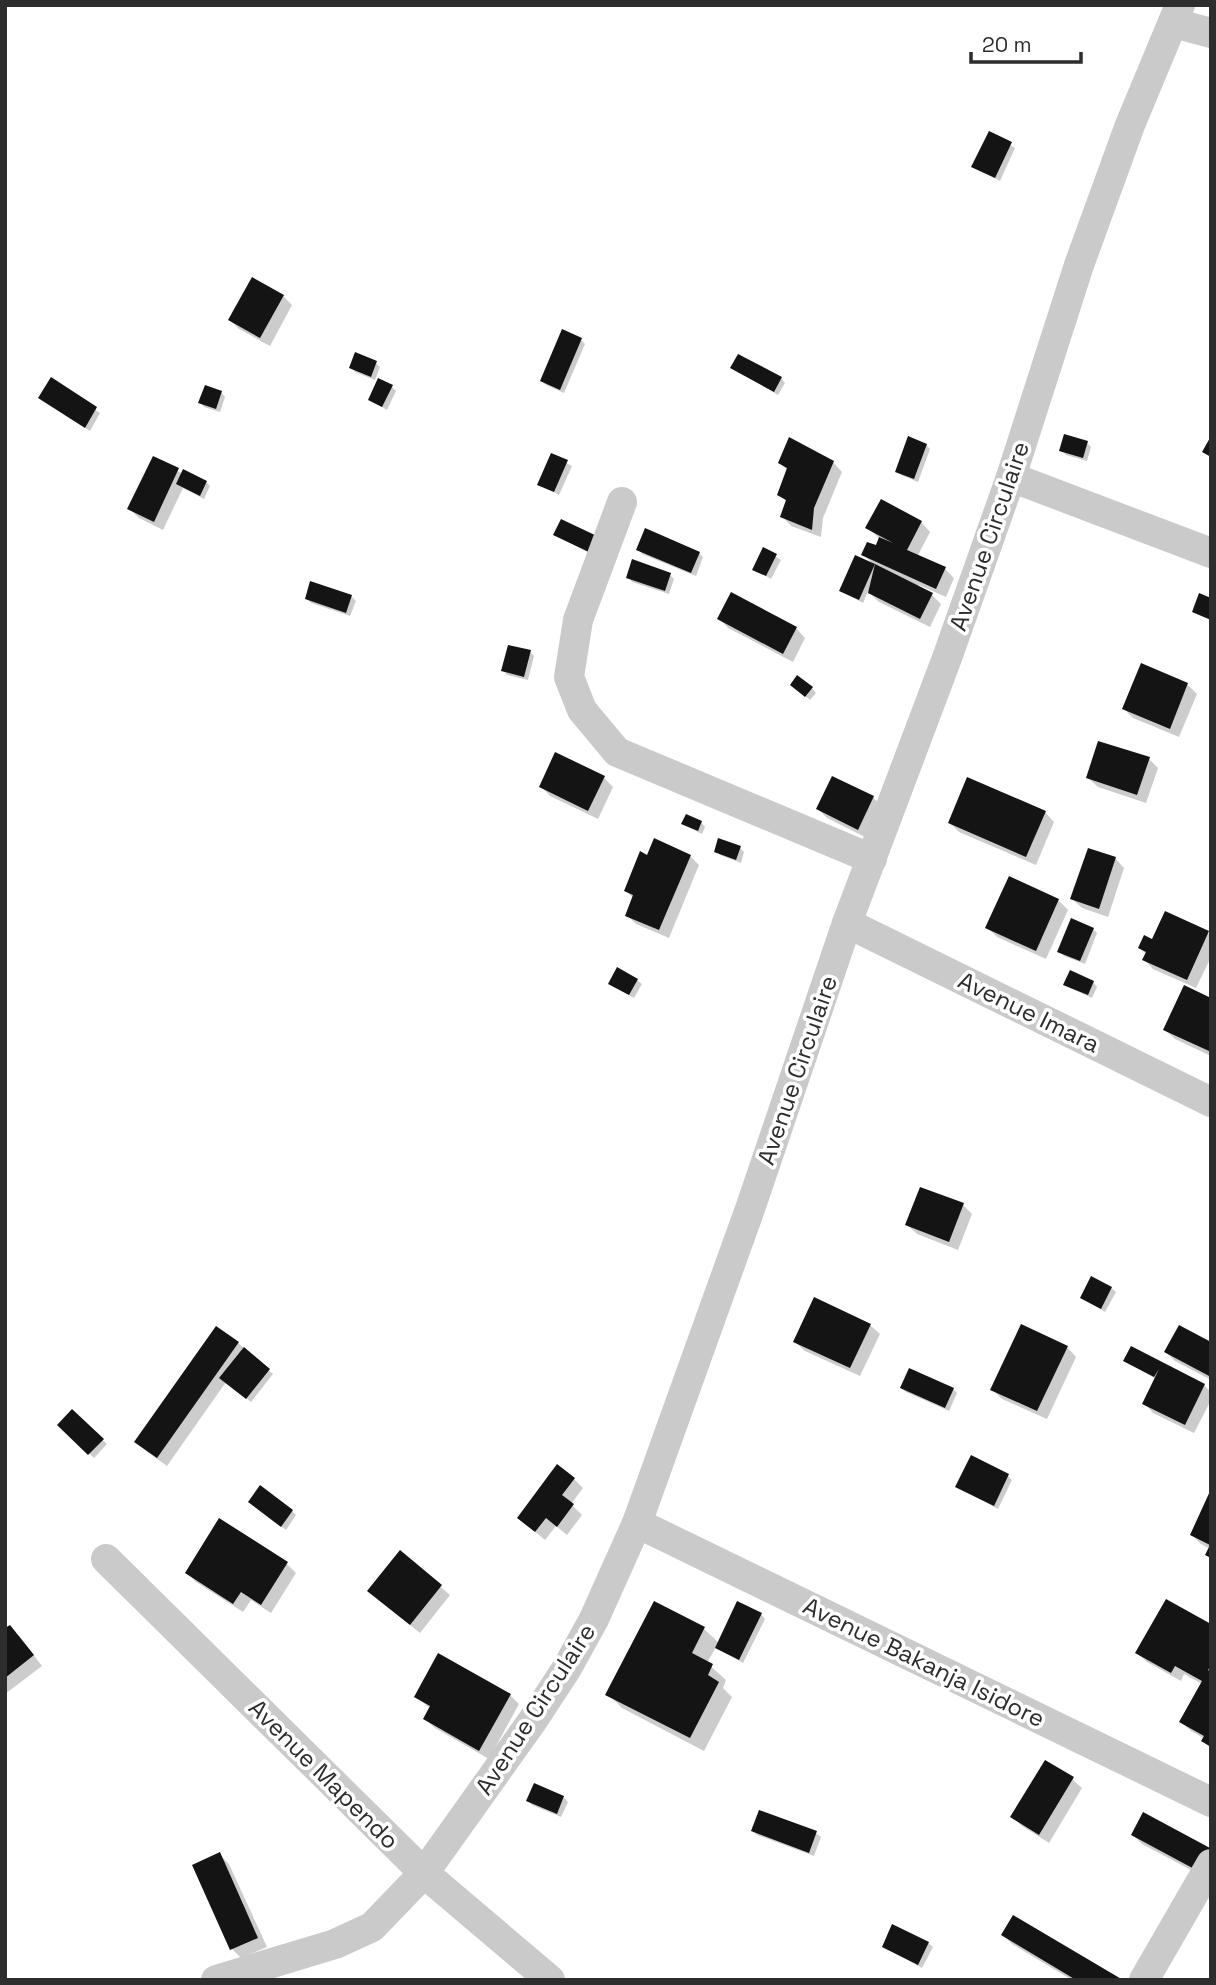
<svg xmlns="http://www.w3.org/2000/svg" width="1216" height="1985" viewBox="0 0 1216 1985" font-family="'Space Grotesk',sans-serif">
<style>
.shadow{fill:#0003}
.building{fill:#141414}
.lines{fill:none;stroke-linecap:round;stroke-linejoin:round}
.street{stroke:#cacaca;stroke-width:30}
.labels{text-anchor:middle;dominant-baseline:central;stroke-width:7;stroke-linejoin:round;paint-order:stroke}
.street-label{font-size:24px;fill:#2d2d2d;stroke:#fff}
</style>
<rect width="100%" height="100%" fill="#fff"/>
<g class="shadow">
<polygon points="989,133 1015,148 1000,181 973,166"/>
<polygon points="283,296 292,305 270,346 239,329 230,320"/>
<polygon points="581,340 585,344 564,393 546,385 542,381"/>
<polygon points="376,363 380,367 375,380 355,372 351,367"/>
<polygon points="733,368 781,378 785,383 778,395"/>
<polygon points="51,380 100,413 90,431 40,398"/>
<polygon points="392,387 396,391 387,410 370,400"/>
<polygon points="221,392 225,397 220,412 204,407 200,402"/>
<polygon points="1087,443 1091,447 1087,461 1066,455 1061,450"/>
<polygon points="926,445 930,449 918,482 901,475 897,471"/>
<polygon points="552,455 572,466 559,495 539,484"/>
<polygon points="154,458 183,474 206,482 210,486 204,499 183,488 163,530 139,518 130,509"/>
<polygon points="833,462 842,472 823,518 821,537 791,526 782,516 787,502 779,494 788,471 780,463"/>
<polygon points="562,522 595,556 555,535"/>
<polygon points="921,522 930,532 917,557 945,569 954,578 946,597 919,585 917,588 932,595 941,604 930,627 879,602 868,591 863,603 841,591 856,557 875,566 863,554 877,547 880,539 867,527"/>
<polygon points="638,549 699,553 703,557 696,576 642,554"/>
<polygon points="764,549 781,560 771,579 754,569"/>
<polygon points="670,575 674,579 669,594 632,582 628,577"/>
<polygon points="351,596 356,601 350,616 311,603 307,599"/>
<polygon points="719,618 796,628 805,638 793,662 728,628"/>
<polygon points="530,652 534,656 528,680 507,675 503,670"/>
<polygon points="1187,684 1197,694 1179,737 1133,718 1124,709"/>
<polygon points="812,688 816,693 810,700 797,689"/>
<polygon points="1149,759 1158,768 1146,803 1098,787 1088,778"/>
<polygon points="604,778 613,787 598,819 550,796 541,786"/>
<polygon points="873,797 882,807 867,838 827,818 818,809"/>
<polygon points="1045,812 1054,822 1036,865 959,832 950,823"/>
<polygon points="701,822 705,827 702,834 683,824"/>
<polygon points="740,848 744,852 741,863 720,855 716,851"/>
<polygon points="690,856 699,865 669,938 636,924 627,915 634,899 626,891 648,857"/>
<polygon points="1115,858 1124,868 1108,917 1082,908 1072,899"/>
<polygon points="1058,900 1068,910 1046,959 997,937 988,928"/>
<polygon points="1093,929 1097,933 1085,964 1064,956 1059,951"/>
<polygon points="1208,933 1211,936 1211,957 1196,988 1153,969 1144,959 1146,954 1140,948 1153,941"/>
<polygon points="637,980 642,984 634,998 610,984"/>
<polygon points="1093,982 1097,987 1092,998 1070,988 1066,984"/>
<polygon points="1211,1000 1211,1056 1175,1039 1165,1030"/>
<polygon points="963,1205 972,1214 958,1250 917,1234 907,1225"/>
<polygon points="1111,1288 1116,1292 1105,1312 1082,1298"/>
<polygon points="870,1325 880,1334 860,1376 805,1351 795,1342"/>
<polygon points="238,1343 273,1374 251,1402 226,1382 167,1466 146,1451 137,1442"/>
<polygon points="1211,1343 1211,1380 1175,1361 1166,1352"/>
<polygon points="1067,1347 1076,1357 1047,1419 1002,1399 992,1389"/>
<polygon points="1131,1348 1204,1385 1211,1392 1211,1400 1194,1433 1153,1413 1144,1403 1156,1379 1125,1361"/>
<polygon points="902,1388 953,1389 957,1393 949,1411 906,1392"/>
<polygon points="72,1411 107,1444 94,1458 59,1425"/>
<polygon points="1008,1476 1012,1480 998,1509 957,1487"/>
<polygon points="574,1479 583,1488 571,1504 582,1515 567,1535 556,1526 545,1540 519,1518"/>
<polygon points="1211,1494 1211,1559 1207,1555 1210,1549 1201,1544 1192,1535"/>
<polygon points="255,1507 292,1511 296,1515 286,1530"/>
<polygon points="220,1521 287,1564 296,1573 271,1613 251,1600 243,1612 196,1582 187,1572"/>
<polygon points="400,1553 450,1595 420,1633 379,1600"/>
<polygon points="761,1614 765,1619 743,1663 716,1647 707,1663 726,1680 723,1688 732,1697 704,1751 622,1708 608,1694 704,1629 719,1643"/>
<polygon points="1211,1626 1211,1748 1203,1741 1205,1739 1191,1731 1181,1722 1202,1684 1184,1674 1181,1681 1147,1662 1137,1653"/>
<polygon points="5,1630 19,1636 42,1666 5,1694"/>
<polygon points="510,1695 519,1704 489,1759 435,1728 425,1719 431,1709 416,1697"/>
<polygon points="1072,1779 1082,1788 1049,1843 1022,1826 1012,1816"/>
<polygon points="563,1797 568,1802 561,1817 532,1805 528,1800"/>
<polygon points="760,1812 816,1833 821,1837 814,1856 757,1835 753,1831"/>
<polygon points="1144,1815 1208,1879 1142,1844 1133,1835"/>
<polygon points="220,1855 229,1864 267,1947 241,1958 232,1949"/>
<polygon points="1003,1935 1119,1980 1072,1980 1012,1944"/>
<polygon points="928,1943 933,1947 922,1968 884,1947"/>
</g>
<g class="building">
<polygon points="989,131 1012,142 995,178 971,167"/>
<polygon points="252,277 284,295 260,338 228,320"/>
<polygon points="562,329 582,338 560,390 540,381"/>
<polygon points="355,352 377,361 371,377 349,368"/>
<polygon points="738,354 782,377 774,392 730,368"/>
<polygon points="51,377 97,407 85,428 38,398"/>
<polygon points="378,378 393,385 382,407 368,400"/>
<polygon points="205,385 222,391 216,409 198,403"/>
<polygon points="1064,434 1088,441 1083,458 1059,451"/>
<polygon points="908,436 927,444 914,479 895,472"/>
<polygon points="1211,436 1211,457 1202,452"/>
<polygon points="789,437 834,461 814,508 812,530 780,517 786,500 777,495 787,468 778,463"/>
<polygon points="551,453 568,460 554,492 537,485"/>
<polygon points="153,456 179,468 154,522 127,509"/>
<polygon points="183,469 207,481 200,496 176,484"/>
<polygon points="881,499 922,521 907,550 946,567 936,589 861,555 867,542 876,545 879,537 893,543 865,528"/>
<polygon points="561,519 599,537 591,553 553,535"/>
<polygon points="645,528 700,552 691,573 636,550"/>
<polygon points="763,547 777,554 766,576 752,570"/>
<polygon points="855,555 875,564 859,600 839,591"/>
<polygon points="632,559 671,573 665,591 626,578"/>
<polygon points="875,564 933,593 920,619 868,593"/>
<polygon points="310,581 352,595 346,613 305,599"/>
<polygon points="731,592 797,627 783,654 717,619"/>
<polygon points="1199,593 1211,598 1211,620 1192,612"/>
<polygon points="508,645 531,650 524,677 501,671"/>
<polygon points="1141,663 1188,683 1170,729 1122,709"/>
<polygon points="797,675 813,687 805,697 790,685"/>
<polygon points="1098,741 1150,757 1137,795 1086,778"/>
<polygon points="555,752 605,776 588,811 539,787"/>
<polygon points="832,776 874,796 858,830 816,809"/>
<polygon points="967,777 1046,811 1026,857 948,823"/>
<polygon points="686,814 702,821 698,831 681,824"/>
<polygon points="654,838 691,855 659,930 625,916 633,895 624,891 640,851 647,855"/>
<polygon points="718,838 741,846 736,860 714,852"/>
<polygon points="1088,848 1116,857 1099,909 1070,899"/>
<polygon points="1009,876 1059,899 1036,951 985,928"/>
<polygon points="1165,911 1209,931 1187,980 1142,960 1146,952 1138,948 1144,935 1152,939"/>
<polygon points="1071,918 1094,928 1080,961 1057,952"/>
<polygon points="617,967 638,979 629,995 608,984"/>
<polygon points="1070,970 1094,981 1088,995 1063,985"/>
<polygon points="1184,985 1211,998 1209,1051 1163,1030"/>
<polygon points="920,1187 964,1203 949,1242 905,1225"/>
<polygon points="1091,1276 1112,1287 1101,1309 1080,1298"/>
<polygon points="814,1297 871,1324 850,1368 793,1342"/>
<polygon points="1021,1324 1068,1346 1037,1411 990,1390"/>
<polygon points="1179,1325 1211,1342 1211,1377 1164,1352"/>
<polygon points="216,1326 239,1342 157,1458 134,1442"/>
<polygon points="1131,1346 1205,1384 1185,1425 1142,1404 1159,1369 1154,1377 1123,1361"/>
<polygon points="244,1347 270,1369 246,1399 219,1378"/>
<polygon points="909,1368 954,1388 945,1408 900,1388"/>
<polygon points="72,1409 104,1439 88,1455 57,1425"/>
<polygon points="971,1455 1009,1474 994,1506 955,1487"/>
<polygon points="557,1464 575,1478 562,1495 574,1504 557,1527 546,1518 535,1532 517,1518"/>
<polygon points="260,1485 293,1510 281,1527 248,1502"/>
<polygon points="1211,1489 1211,1558 1205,1555 1210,1545 1190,1535"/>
<polygon points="219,1518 288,1562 261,1605 241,1592 233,1604 185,1573"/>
<polygon points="400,1550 442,1585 410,1625 367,1591"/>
<polygon points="1166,1599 1211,1624 1211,1665 1208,1670 1211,1672 1211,1747 1201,1741 1204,1736 1179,1722 1202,1681 1175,1666 1171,1673 1135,1653"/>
<polygon points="654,1601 705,1627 692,1653 713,1664 708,1675 719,1682 690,1738 605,1695"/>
<polygon points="737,1601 762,1613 739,1660 715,1648"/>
<polygon points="10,1625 34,1655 5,1678 5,1628"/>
<polygon points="438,1653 511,1694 479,1751 423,1719 430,1706 414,1697"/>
<polygon points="1045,1760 1074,1777 1039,1835 1010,1817"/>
<polygon points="534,1783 564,1796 557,1814 526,1801"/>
<polygon points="759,1810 817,1831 809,1853 751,1831"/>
<polygon points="1143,1812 1210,1848 1198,1871 1131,1835"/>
<polygon points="220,1852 258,1938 230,1950 192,1865"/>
<polygon points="1013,1915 1123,1980 1076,1980 1001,1935"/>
<polygon points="892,1924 929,1942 918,1965 882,1947"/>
</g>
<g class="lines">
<g class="street">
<polyline points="1174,23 1211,33"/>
<polyline points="1011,477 1211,553"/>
<polyline points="622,502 578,620 569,677 582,710 617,752 872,859"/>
<polyline points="847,923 1211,1102"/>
<polyline points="637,1523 1211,1802"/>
<polyline points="106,1559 424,1873 550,1980"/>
<polyline points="216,1980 335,1944 372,1927 424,1873 533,1720 567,1668 594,1619 637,1523 751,1206 847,923 947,658 1011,477 1079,265 1130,125 1180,5"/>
<polyline points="1144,1980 1211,1864"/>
</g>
</g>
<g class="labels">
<g class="street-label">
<text transform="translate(989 536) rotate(-71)">Avenue Circulaire</text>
<text transform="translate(1029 1012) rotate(26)">Avenue Imara</text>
<text transform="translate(797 1070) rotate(-71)">Avenue Circulaire</text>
<text transform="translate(924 1662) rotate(26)">Avenue Bakanja Isidore</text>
<text transform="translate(535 1709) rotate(-57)">Avenue Circulaire</text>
<text transform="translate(324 1774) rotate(45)">Avenue Mapendo</text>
</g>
</g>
<rect width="1216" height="1985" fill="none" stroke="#2d2d2d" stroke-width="14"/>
<path d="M971 52v10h110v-10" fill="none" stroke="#2d2d2d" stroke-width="3.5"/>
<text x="982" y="52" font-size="21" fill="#2d2d2d" stroke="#ffffff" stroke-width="5" paint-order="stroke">20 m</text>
</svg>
